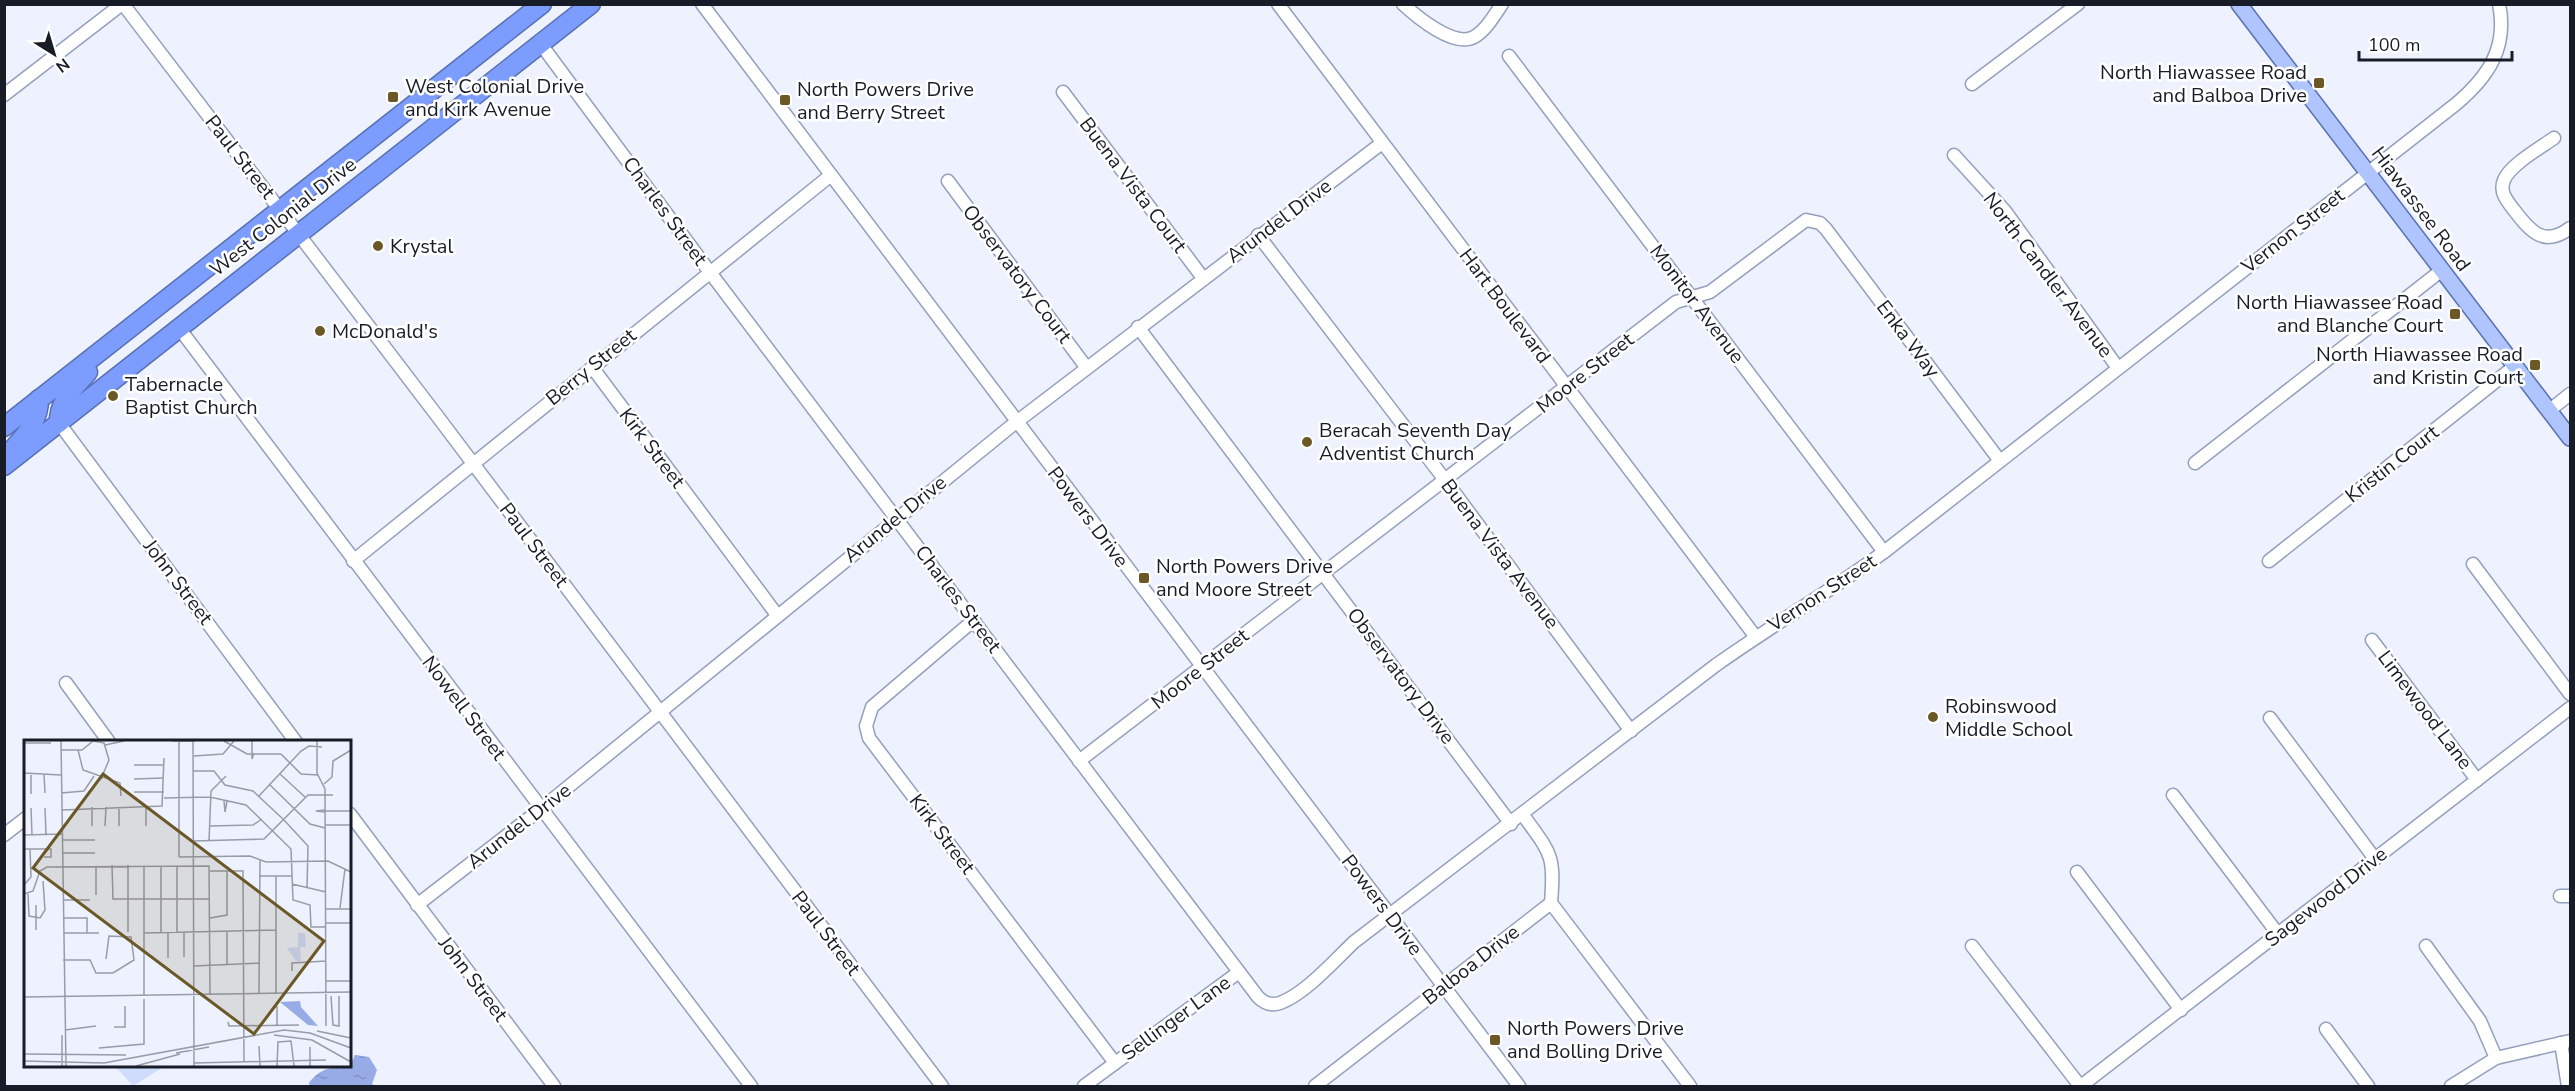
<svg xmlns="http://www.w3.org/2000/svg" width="2575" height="1091" viewBox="0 0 2575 1091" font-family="'Nunito Sans',sans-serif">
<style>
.garden{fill:#d0dcfc}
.water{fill:url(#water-ripples)}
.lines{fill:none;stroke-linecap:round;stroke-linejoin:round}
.minor-casing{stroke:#949fbc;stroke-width:15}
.major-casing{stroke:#5970b3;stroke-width:18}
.highway-casing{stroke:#5970b3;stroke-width:21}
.minor{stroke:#fff;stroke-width:12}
.major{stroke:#b0c4fe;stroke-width:15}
.highway{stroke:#7c9dfe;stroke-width:18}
.poi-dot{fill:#6b5826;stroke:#fff;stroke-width:2}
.labels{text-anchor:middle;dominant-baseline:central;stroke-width:5;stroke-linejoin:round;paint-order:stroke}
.poi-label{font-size:20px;fill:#181c27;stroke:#fff;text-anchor:start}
.street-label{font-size:20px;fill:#181c27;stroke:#fff}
.inset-road{fill:none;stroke:#989ca8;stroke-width:1.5}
.view{fill:#6b5826;fill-opacity:0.15;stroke:#6b5826;stroke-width:3}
.inset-edge{fill:none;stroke:#181c27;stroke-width:3}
</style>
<defs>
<pattern id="water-ripples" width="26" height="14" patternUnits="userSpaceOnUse" patternTransform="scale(1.5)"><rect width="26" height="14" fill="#97ace6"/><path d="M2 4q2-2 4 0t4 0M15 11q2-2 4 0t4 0" fill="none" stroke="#8193c5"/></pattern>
</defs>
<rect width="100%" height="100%" fill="#edf2fe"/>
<polygon class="garden" points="115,1066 165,1066 133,1086"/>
<path class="water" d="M 355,1055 L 369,1057 L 377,1070 L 372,1084 L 375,1086 L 310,1086 L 309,1083 C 319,1069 332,1066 350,1066 Z"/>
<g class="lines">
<g class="minor-casing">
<g id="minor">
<polyline points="123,4 438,417 942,1086"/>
<polyline points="702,4 1519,1086"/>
<polyline points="1278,4 1755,636"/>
<path d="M 1403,4 C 1417,17 1454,48 1474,37 C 1486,30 1494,16 1502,4"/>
<path d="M 540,43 L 709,271 L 1258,997 C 1264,1003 1271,1006 1280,1003 C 1305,994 1334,961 1354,942 L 1716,665 C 1771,626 1829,592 1884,552 L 2456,104 C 2488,77 2508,48 2499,4"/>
<polyline points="1509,56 1884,552"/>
<polyline points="1972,84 2078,4"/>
<polyline points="1063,92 1203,278"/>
<polyline points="4,95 122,4"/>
<path d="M 2554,138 C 2540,148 2510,165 2504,180 C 2499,192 2507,201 2514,210 C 2530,231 2544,248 2570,228"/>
<polyline points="1954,155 2005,211 2118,368"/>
<polyline points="948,181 1086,367"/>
<polyline points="1258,235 1445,480 1631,731"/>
<polyline points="1138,327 1511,824"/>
<polyline points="179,328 751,1086"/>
<polyline points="592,367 777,615"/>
<polyline points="2550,410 2570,394"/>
<polyline points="59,423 296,742"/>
<polyline points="2195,463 2442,270"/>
<polyline points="353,561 831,175"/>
<polyline points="2269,561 2515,366"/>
<polyline points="2473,564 2570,694"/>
<polyline points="974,620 872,707 866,726 869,738 1115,1063"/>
<polyline points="2372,640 2477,780"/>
<polyline points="66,683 109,742"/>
<polyline points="2270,718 2375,859"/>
<polyline points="1079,761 1676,302 1710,292 1806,220 1820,223 1826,229 2000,461"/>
<polyline points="2173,795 2278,934"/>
<polyline points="350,814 554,1086"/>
<polyline points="4,835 26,818"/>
<polyline points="2077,872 2181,1010"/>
<polyline points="2560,896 2570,896"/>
<polyline points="1551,903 1690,1086"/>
<polyline points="417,905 541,809 1010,427 1382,143"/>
<polyline points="1972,946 2080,1086"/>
<polyline points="2426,946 2480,1021 2496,1058"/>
<polyline points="2326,1029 2368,1086"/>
<polyline points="2561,1043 2568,1086"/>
<polyline points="1084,1086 1239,972"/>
<path d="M 1315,1086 L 1551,903 C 1555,854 1551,854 1523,815"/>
<polyline points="2081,1086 2570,708"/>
<polyline points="2451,1086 2496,1058 2570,1041"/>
</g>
</g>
<g class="major-casing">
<polyline id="major" points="2239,4 2570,438"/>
</g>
<g class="highway-casing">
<g id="highway">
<path d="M 59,423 C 58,401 74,388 88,372"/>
<polyline points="4,427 542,4"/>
<path d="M 13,449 C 27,433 39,421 39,399"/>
<polyline points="4,466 591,4"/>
</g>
</g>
<use href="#minor" class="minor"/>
<use href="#major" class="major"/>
<use href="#highway" class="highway"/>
</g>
<g class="poi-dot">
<rect x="2313" y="77" width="12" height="12" rx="3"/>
<rect x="387" y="91" width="12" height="12" rx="3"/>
<rect x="779" y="94" width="12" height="12" rx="3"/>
<circle cx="378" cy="246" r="6"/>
<rect x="2449" y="308" width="12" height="12" rx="3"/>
<circle cx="320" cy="331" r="6"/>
<rect x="2529" y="359" width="12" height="12" rx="3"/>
<circle cx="113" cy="396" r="6"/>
<circle cx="1307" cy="442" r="6"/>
<rect x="1138" y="572" width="12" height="12" rx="3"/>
<circle cx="1933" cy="717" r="6"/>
<rect x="1489" y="1034" width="12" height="12" rx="3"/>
</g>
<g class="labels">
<g class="poi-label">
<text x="2307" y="72" text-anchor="end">North Hiawassee Road<tspan x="2307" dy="23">and Balboa Drive</tspan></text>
<text x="405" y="86">West Colonial Drive<tspan x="405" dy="23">and Kirk Avenue</tspan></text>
<text x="797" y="89">North Powers Drive<tspan x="797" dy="23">and Berry Street</tspan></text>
<text x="390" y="246">Krystal</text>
<text x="2443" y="302" text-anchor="end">North Hiawassee Road<tspan x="2443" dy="23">and Blanche Court</tspan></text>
<text x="332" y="331">McDonald's</text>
<text x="2523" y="354" text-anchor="end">North Hiawassee Road<tspan x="2523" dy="23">and Kristin Court</tspan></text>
<text x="125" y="384">Tabernacle<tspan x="125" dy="23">Baptist Church</tspan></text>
<text x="1319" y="430">Beracah Seventh Day<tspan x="1319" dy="23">Adventist Church</tspan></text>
<text x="1156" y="566">North Powers Drive<tspan x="1156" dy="23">and Moore Street</tspan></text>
<text x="1945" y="706">Robinswood<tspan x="1945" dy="23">Middle School</tspan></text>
<text x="1507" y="1028">North Powers Drive<tspan x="1507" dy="23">and Bolling Drive</tspan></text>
</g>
<g class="street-label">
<text transform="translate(240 157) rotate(52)">Paul Street</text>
<text transform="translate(1133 185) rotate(53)">Buena Vista Court</text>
<text transform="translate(2421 209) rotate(53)">Hiawassee Road</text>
<text transform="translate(665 211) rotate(54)">Charles Street</text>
<text transform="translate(283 217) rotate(-38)">West Colonial Drive</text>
<text transform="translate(1279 221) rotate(-37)">Arundel Drive</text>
<text transform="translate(2293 231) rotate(-38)">Vernon Street</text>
<text transform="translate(1017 274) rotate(53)">Observatory Court</text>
<text transform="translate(2048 275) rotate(53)">North Candler Avenue</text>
<text transform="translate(1697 304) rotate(53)">Monitor Avenue</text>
<text transform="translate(1505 306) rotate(53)">Hart Boulevard</text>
<text transform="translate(1908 339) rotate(53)">Enka Way</text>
<text transform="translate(591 367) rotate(-39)">Berry Street</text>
<text transform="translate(1585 373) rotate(-38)">Moore Street</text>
<text transform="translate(652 448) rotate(53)">Kirk Street</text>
<text transform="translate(2392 464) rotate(-38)">Kristin Court</text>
<text transform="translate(1088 517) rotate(53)">Powers Drive</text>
<text transform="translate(895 519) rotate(-39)">Arundel Drive</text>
<text transform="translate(534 545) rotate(53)">Paul Street</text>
<text transform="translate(1500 554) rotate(53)">Buena Vista Avenue</text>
<text transform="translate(178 582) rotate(53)">John Street</text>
<text transform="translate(1822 593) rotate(-33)">Vernon Street</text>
<text transform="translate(958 599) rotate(53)">Charles Street</text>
<text transform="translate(1200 669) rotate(-38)">Moore Street</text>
<text transform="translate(1401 676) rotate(53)">Observatory Drive</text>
<text transform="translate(464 708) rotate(53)">Nowell Street</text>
<text transform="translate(2425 710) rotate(53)">Limewood Lane</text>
<text transform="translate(519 826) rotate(-38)">Arundel Drive</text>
<text transform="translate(942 834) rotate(53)">Kirk Street</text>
<text transform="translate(2326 897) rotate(-38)">Sagewood Drive</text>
<text transform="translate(1382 905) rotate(53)">Powers Drive</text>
<text transform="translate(826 933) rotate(53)">Paul Street</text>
<text transform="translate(1471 965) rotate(-38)">Balboa Drive</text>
<text transform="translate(473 979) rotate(53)">John Street</text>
<text transform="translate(1176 1018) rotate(-36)">Sellinger Lane</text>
</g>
</g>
<g transform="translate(24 740)">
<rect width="327" height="327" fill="#edf2fe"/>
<path d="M 274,193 L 281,193 L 282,207 L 276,207 L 277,221 L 272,221 L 263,208 L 274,207 Z" fill="#d0dcfc"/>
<path d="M 276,261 L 277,267 L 294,286 L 284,285 L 256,262 Z" fill="#97ace6"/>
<path class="inset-road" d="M 37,1 L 42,326M 148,1 L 171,1M 155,1 L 155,117M 169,1 L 170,326M 200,1 L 223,14 L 257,14M 228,1 L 228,19 L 230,13M 293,1 L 293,33 L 301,49 L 302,286M 0,3 L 27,3M 81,5 L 100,1M 37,10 L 58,10 L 69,1 L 80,3 L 85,20 L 77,39M 54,10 L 59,30 L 96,43 L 97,56M 257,14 L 277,34 L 294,35M 170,16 L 199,14 L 210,1M 110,25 L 140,25M 169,31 L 190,31 L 201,45 L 229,51 L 260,80 L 284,106 L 283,148M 0,33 L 37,35M 20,34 L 21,53M 256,34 L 281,57M 7,35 L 7,54M 110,39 L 140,38M 245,44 L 286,84 L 301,88M 300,44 L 308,37 L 309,21 L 327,10M 110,52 L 140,52M 37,53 L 60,51 L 70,36M 235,56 L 277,11 L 285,6 L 298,7M 140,58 L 186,57 L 222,65 L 267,109 L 269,160 L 286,165 L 287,187 L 302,187M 200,61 L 201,72 L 203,61M 68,67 L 68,86M 95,67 L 95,86M 122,67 L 122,86M 7,68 L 8,95M 21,68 L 22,95M 38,70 L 138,66 L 140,18M 301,70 L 292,71 L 301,72M 301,71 L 327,71M 301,85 L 327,85M 81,86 L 82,67M 185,86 L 229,85 L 238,79M 0,95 L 38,94M 38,100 L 71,100M 170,101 L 240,99 L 284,55 L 309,55M 185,101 L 187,51 L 202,36M 0,109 L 27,109 L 27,117 L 20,117M 38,113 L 71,113M 155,117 L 226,116 L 242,122 L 304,121 L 327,132M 88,125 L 89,159 L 186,159M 104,125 L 104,192M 72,126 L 72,155M 120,126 L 120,255M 186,131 L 219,131 L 220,322M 235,136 L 268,136M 268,144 L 302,152M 0,145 L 7,137 L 6,109M 0,154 L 9,151 L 16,131 L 23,127 L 185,126 L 186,255M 4,154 L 5,176 L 16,178 L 21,170 L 19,141M 40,160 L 66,160M 316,168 L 321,129M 302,169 L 327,169M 39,178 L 63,178 L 63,193M 186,178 L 203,175 L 203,131M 302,183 L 327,183M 12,190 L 12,165M 40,193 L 75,193M 120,193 L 252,190M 137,193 L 137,126M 144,193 L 144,218M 153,193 L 153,126M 160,217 L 160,193M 39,220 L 66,220 L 72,233 L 89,233 L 110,220 L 107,197 L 85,196 L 82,219M 203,224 L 203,191M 170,226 L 235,223M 268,231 L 268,223 L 302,221M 302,241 L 327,241M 252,253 L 252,136M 235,254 L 236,120M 307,256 L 309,285 L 315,286 L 315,256M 0,257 L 327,252M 253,266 L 253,285M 204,282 L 205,286 L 275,285M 90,287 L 101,287 L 101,266M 41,290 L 72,286M 293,291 L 327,298M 38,295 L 38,326M 250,295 L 288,300 L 327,322M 235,306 L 236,326M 286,307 L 286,326M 75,308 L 120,304 L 120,259M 152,313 L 185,307M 0,314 L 102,315M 0,321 L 80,323 L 260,290 L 286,293 L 327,308M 170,323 L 302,320M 112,326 L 156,314M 253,326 L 254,302 L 267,301 L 270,326"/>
<path class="view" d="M 79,34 L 300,201 L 230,294 L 9,128 Z"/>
<rect width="327" height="327" class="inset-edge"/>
</g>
<rect width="2575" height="1091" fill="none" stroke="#181c27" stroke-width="12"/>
<g transform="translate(54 54) rotate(143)" stroke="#ffffff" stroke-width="4.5" paint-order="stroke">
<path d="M0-4.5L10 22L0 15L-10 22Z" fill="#181c27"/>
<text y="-9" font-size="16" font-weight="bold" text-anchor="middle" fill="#181c27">N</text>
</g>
<path d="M2359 51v9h153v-9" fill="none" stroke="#181c27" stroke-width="3"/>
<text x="2368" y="51" font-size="18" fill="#181c27" stroke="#ffffff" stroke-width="4.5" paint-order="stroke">100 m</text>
</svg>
